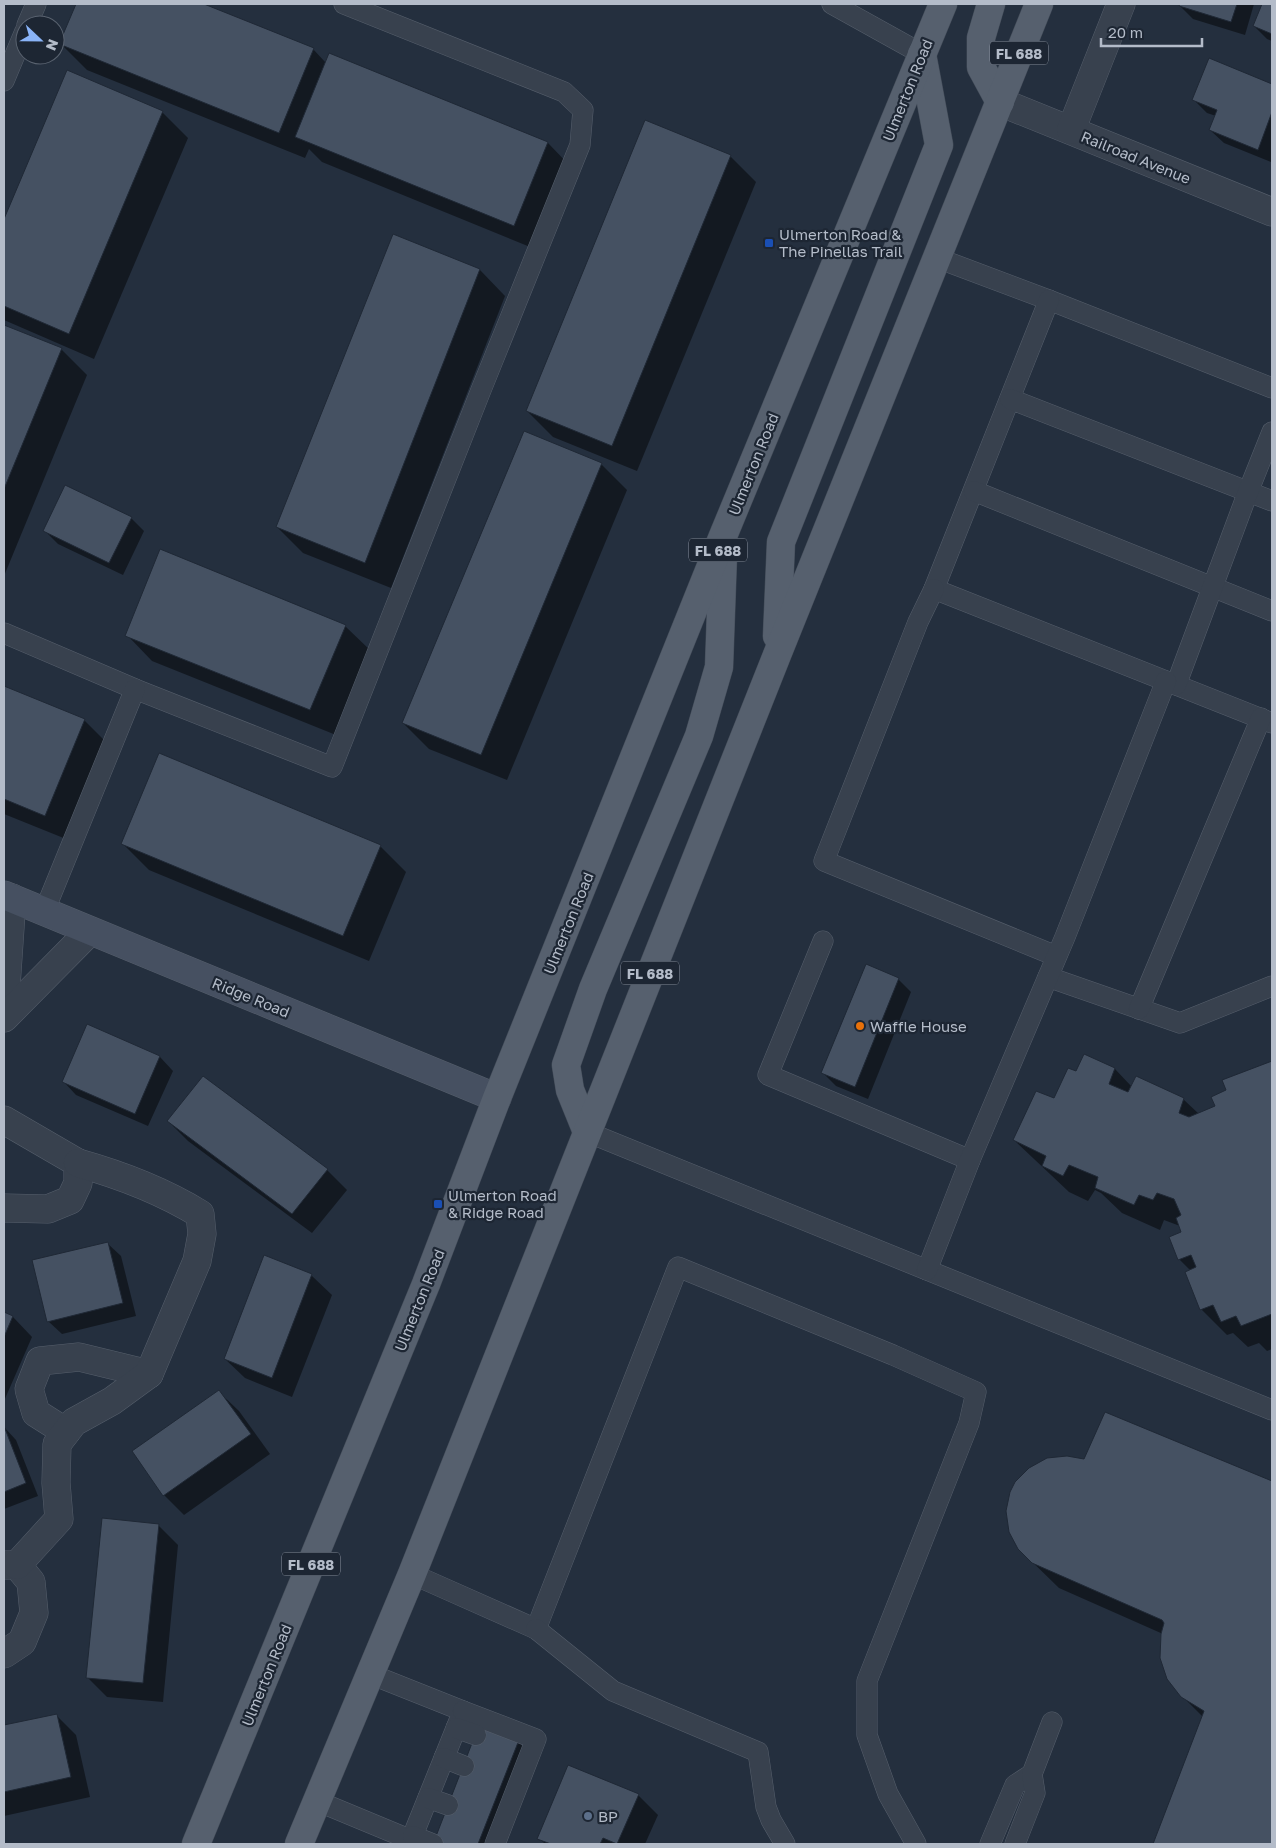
<svg xmlns="http://www.w3.org/2000/svg" width="1276" height="1848" viewBox="0 0 1276 1848" font-family="'Golos Text',sans-serif">
<style>
.shadow{fill:#0007}
.building{fill:#455162;stroke:#1f2835}
.lines{fill:none;stroke-linecap:round;stroke-linejoin:round}
.lane-casing{stroke:#565f6c;stroke-width:21}
.street-casing{stroke:#565f6c;stroke-width:29}
.secondary-casing{stroke:#565f6c;stroke-width:29}
.primary-casing{stroke:#414a57;stroke-width:29}
.lane{stroke:#38414e;stroke-width:20}
.street{stroke:#38414e;stroke-width:28}
.secondary{stroke:#465061;stroke-width:28}
.primary{stroke:#56606e;stroke-width:28}
.transit-dot{fill:#1a4fb4;stroke:#1d2633;stroke-width:2}
.food-dot{fill:#e8710a;stroke:#1d2633;stroke-width:2}
.service-dot{fill:#5c6f8a;stroke:#1d2633;stroke-width:2}
.labels{text-anchor:middle;dominant-baseline:central;stroke-width:4.5;stroke-linejoin:round;paint-order:stroke}
.shield{fill:#1d2633;stroke:#878f9c;stroke-width:1}
.shield-label{font-size:14px;font-weight:bold;fill:#b4bcc9}
.street-label{font-size:15px;fill:#b4bcc9;stroke:#1d2633}
.poi-label{font-size:15px;fill:#b4bcc9;stroke:#1d2633;text-anchor:start}
</style>
<rect width="100%" height="100%" fill="#242f3e"/>
<g class="shadow">
<polygon points="77,4 200,4 313,49 326,63 329,54 548,143 573,169 540,251 322,162 309,149 305,158 87,70 61,44"/>
<polygon points="1181,4 1254,4 1245,35 1193,19 1180,6"/>
<polygon points="1263,4 1272,4 1272,41 1267,39 1254,26"/>
<polygon points="1210,60 1272,85 1271,162 1224,143 1210,130 1216,116 1207,113 1194,100"/>
<polygon points="68,72 162,112 188,138 94,359 4,320 4,222"/>
<polygon points="730,156 756,182 637,471 553,437 527,411"/>
<polygon points="480,270 505,296 391,588 303,553 277,527"/>
<polygon points="4,326 61,349 87,375 4,576"/>
<polygon points="601,464 627,490 507,780 429,749 403,723"/>
<polygon points="131,518 144,531 123,575 58,544 45,531"/>
<polygon points="345,626 371,651 336,735 152,661 127,635"/>
<polygon points="4,687 84,720 110,746 71,841 4,814"/>
<polygon points="123,844 380,846 406,872 369,961 149,870"/>
<polygon points="898,979 911,992 868,1099 836,1086 823,1073"/>
<polygon points="88,1026 160,1057 173,1071 148,1126 76,1095 63,1081"/>
<polygon points="1272,1062 1272,1349 1267,1351 1259,1343 1248,1347 1233,1333 1227,1335 1201,1309 1191,1271 1179,1259 1182,1232 1180,1226 1164,1220 1160,1230 1122,1213 1101,1193 1095,1190 1088,1201 1069,1192 1014,1140 1054,1100 1076,1073 1115,1069 1132,1087 1183,1099 1199,1114 1216,1106 1228,1091 1224,1081"/>
<polygon points="168,1121 327,1170 347,1190 312,1233 188,1141"/>
<polygon points="107,1243 121,1256 136,1316 62,1334 48,1321"/>
<polygon points="265,1256 312,1276 332,1295 292,1397 245,1378 225,1359"/>
<polygon points="4,1313 13,1317 32,1337 4,1401"/>
<polygon points="219,1392 239,1411 270,1454 184,1515 164,1495"/>
<polygon points="1105,1414 1272,1483 1272,1844 1154,1844 1203,1717 1182,1696 1163,1634 1059,1588 1019,1549 1085,1460"/>
<polygon points="4,1427 16,1440 38,1496 4,1509"/>
<polygon points="158,1525 178,1545 163,1702 107,1697 87,1677"/>
<polygon points="56,1715 76,1735 90,1797 4,1816 4,1726"/>
<polygon points="518,1741 524,1748 487,1844 435,1844"/>
<polygon points="638,1795 658,1815 645,1844 545,1844 539,1838"/>
</g>
<g class="building">
<polygon points="76,4 204,4 314,48 279,133 59,44"/>
<polygon points="1180,4 1237,4 1231,22 1179,6"/>
<polygon points="1262,4 1272,4 1272,34 1253,26"/>
<polygon points="329,53 548,142 514,226 295,137"/>
<polygon points="1209,58 1272,84 1272,112 1258,150 1209,130 1217,110 1192,100"/>
<polygon points="67,70 163,111 69,334 4,306 4,219"/>
<polygon points="645,120 731,155 612,446 526,411"/>
<polygon points="393,234 480,269 365,563 276,527"/>
<polygon points="4,325 62,348 4,489"/>
<polygon points="524,431 602,463 481,755 402,723"/>
<polygon points="65,485 132,517 109,563 43,531"/>
<polygon points="160,549 346,625 310,710 125,636"/>
<polygon points="4,686 85,719 45,816 4,799"/>
<polygon points="159,753 381,845 343,936 121,844"/>
<polygon points="866,964 899,978 855,1087 821,1073"/>
<polygon points="87,1024 160,1056 135,1114 62,1082"/>
<polygon points="1084,1054 1115,1068 1109,1084 1128,1092 1136,1076 1184,1098 1179,1113 1189,1117 1215,1106 1211,1097 1226,1090 1222,1080 1272,1061 1272,1314 1241,1326 1236,1316 1221,1322 1213,1305 1200,1310 1185,1272 1196,1267 1191,1255 1178,1260 1169,1237 1181,1232 1176,1218 1181,1215 1174,1199 1157,1193 1153,1200 1139,1195 1134,1205 1095,1188 1098,1177 1069,1165 1063,1176 1042,1166 1046,1156 1013,1140 1036,1091 1054,1098 1068,1068 1076,1071"/>
<polygon points="203,1076 328,1169 292,1214 167,1121"/>
<polygon points="108,1242 123,1303 47,1322 32,1260"/>
<polygon points="264,1255 312,1274 272,1378 224,1359"/>
<polygon points="4,1312 13,1316 4,1337"/>
<polygon points="219,1390 251,1434 163,1496 132,1451"/>
<polygon points="1105,1412 1272,1481 1272,1844 1153,1844 1204,1711 1181,1697 1167,1679 1160,1658 1161,1634 1164,1623 1162,1620 1032,1563 1018,1549 1009,1532 1006,1511 1010,1492 1015,1482 1029,1468 1047,1458 1067,1456 1084,1459"/>
<polygon points="4,1426 26,1483 4,1492"/>
<polygon points="102,1518 159,1524 143,1683 86,1678"/>
<polygon points="57,1714 71,1777 4,1792 4,1725"/>
<polygon points="479,1725 519,1740 478,1844 433,1844"/>
<polygon points="568,1765 639,1794 617,1844 603,1838 600,1844 551,1844 537,1839"/>
</g>
<g class="lines">
<g class="lane-casing">
<g id="lane">
<polyline points="832,4 922,54"/>
<polyline points="27,25 36,4"/>
<polyline points="4,81 25,31"/>
<polyline points="937,258 1049,300 1272,388"/>
<polyline points="1049,300 934,589 1272,723"/>
<polyline points="1010,399 1272,501"/>
<polyline points="974,491 1272,611"/>
<polyline points="934,589 918,622 824,861 1056,956"/>
<polyline points="4,633 135,689 332,767 481,390 580,145 583,110 564,92 344,4"/>
<polyline points="1176,685 1248,492 1272,432"/>
<polyline points="44,912 135,689"/>
<polyline points="823,941 768,1075 970,1160"/>
<polyline points="1048,977 1180,1023 1272,986"/>
<polyline points="1139,1009 1261,718"/>
<polyline points="587,1132 1272,1410"/>
<polyline points="927,1270 970,1160 1065,937 1166,681"/>
<polyline points="412,1574 536,1629 678,1267 893,1355 976,1392 969,1423 867,1681 867,1735 888,1794 916,1844"/>
<polyline points="536,1629 613,1691 758,1752 766,1807 771,1820 785,1844"/>
<polyline points="370,1674 463,1711 411,1840"/>
<polyline points="463,1711 536,1739 495,1844"/>
<polyline points="456,1728 476,1735"/>
<polyline points="444,1758 464,1766"/>
<polyline points="428,1798 448,1805"/>
<polyline points="317,1801 411,1840 411,1844"/>
<polyline points="413,1836 433,1844"/>
<polyline points="990,1844 1015,1785 1032,1774"/>
<polyline points="1015,1844 1035,1793 1032,1774 1052,1722"/>
</g>
</g>
<g class="street-casing">
<g id="street">
<polyline points="1000,102 1272,212"/>
<polyline points="1071,130 1121,4"/>
<polyline points="4,1016 12,898"/>
<polyline points="4,1018 90,931"/>
<polyline points="4,1120 78,1163 78,1183 70,1200 48,1209 4,1208"/>
<polyline points="66,1432 36,1413 29,1389 40,1361 79,1357 149,1374"/>
<polyline points="4,1565 17,1565 31,1582 34,1613 22,1642 4,1654"/>
<path d="M 17,1565 L 59,1519 L 56,1483 L 57,1444 L 74,1422 L 112,1401 L 149,1374 L 197,1261 L 202,1234 L 200,1214 C 161,1190 121,1175 78,1163"/>
</g>
</g>
<g class="secondary-casing">
<polyline id="secondary" points="4,895 497,1098"/>
</g>
<g class="primary-casing">
<g id="primary">
<polyline points="991,4 981,38 981,67 1000,102"/>
<polyline points="777,636 781,542 939,145 922,54"/>
<polyline points="587,1132 570,1090 566,1065 593,989 699,736 719,667 723,555"/>
<polyline points="196,1844 426,1284 497,1098 723,536 943,4"/>
<polyline points="299,1844 412,1574 777,655 1039,4"/>
</g>
</g>
<use href="#lane" class="lane"/>
<use href="#street" class="street"/>
<use href="#secondary" class="secondary"/>
<use href="#primary" class="primary"/>
</g>
<g class="transit-dot">
<rect x="764" y="238" width="10" height="10" rx="2.5"/>
<rect x="433" y="1199" width="10" height="10" rx="2.5"/>
</g>
<circle class="food-dot" cx="860" cy="1026" r="5"/>
<circle class="service-dot" cx="588" cy="1816" r="5"/>
<g class="labels">
<g class="shield">
<rect x="990" y="41.5" width="58" height="23" rx="4"/>
<rect x="689" y="538.5" width="58" height="23" rx="4"/>
<rect x="621" y="961.5" width="58" height="23" rx="4"/>
<rect x="282" y="1552.5" width="58" height="23" rx="4"/>
</g>
<g class="shield-label">
<text x="1019" y="53">FL 688</text>
<text x="718" y="550">FL 688</text>
<text x="650" y="973">FL 688</text>
<text x="311" y="1564">FL 688</text>
</g>
<g class="street-label">
<text transform="translate(907 90) rotate(-68)">Ulmerton Road</text>
<text transform="translate(1136 157) rotate(22)">Railroad Avenue</text>
<text transform="translate(753 464) rotate(-68)">Ulmerton Road</text>
<text transform="translate(568 923) rotate(-68)">Ulmerton Road</text>
<text transform="translate(251 997) rotate(22)">Ridge Road</text>
<text transform="translate(419 1300) rotate(-68)">Ulmerton Road</text>
<text transform="translate(266 1675) rotate(-68)">Ulmerton Road</text>
</g>
<g class="poi-label">
<text x="779" y="234">Ulmerton Road &amp;<tspan x="779" dy="17">The Pinellas Trail</tspan></text>
<text x="870" y="1026">Waffle House</text>
<text x="448" y="1195">Ulmerton Road<tspan x="448" dy="17">&amp; Ridge Road</tspan></text>
<text x="598" y="1816">BP</text>
</g>
</g>
<rect width="1276" height="1848" fill="none" stroke="#b4bcc9" stroke-width="10"/>
<g transform="translate(40 40) rotate(112)"><circle r="24" fill="#1d2633" stroke="#59626f"/>
<path d="M0-4L9 19L0 12L-9 19Z" fill="#8ab4f8"/>
<text y="-8" font-size="14" font-weight="bold" text-anchor="middle" fill="#b4bcc9">N</text>
</g>
<path d="M1101 38v8h101v-8" fill="none" stroke="#b4bcc9" stroke-width="2.5"/>
<text x="1108" y="38" font-size="15" fill="#b4bcc9" stroke="#1d2633" stroke-width="4" paint-order="stroke">20 m</text>
</svg>
